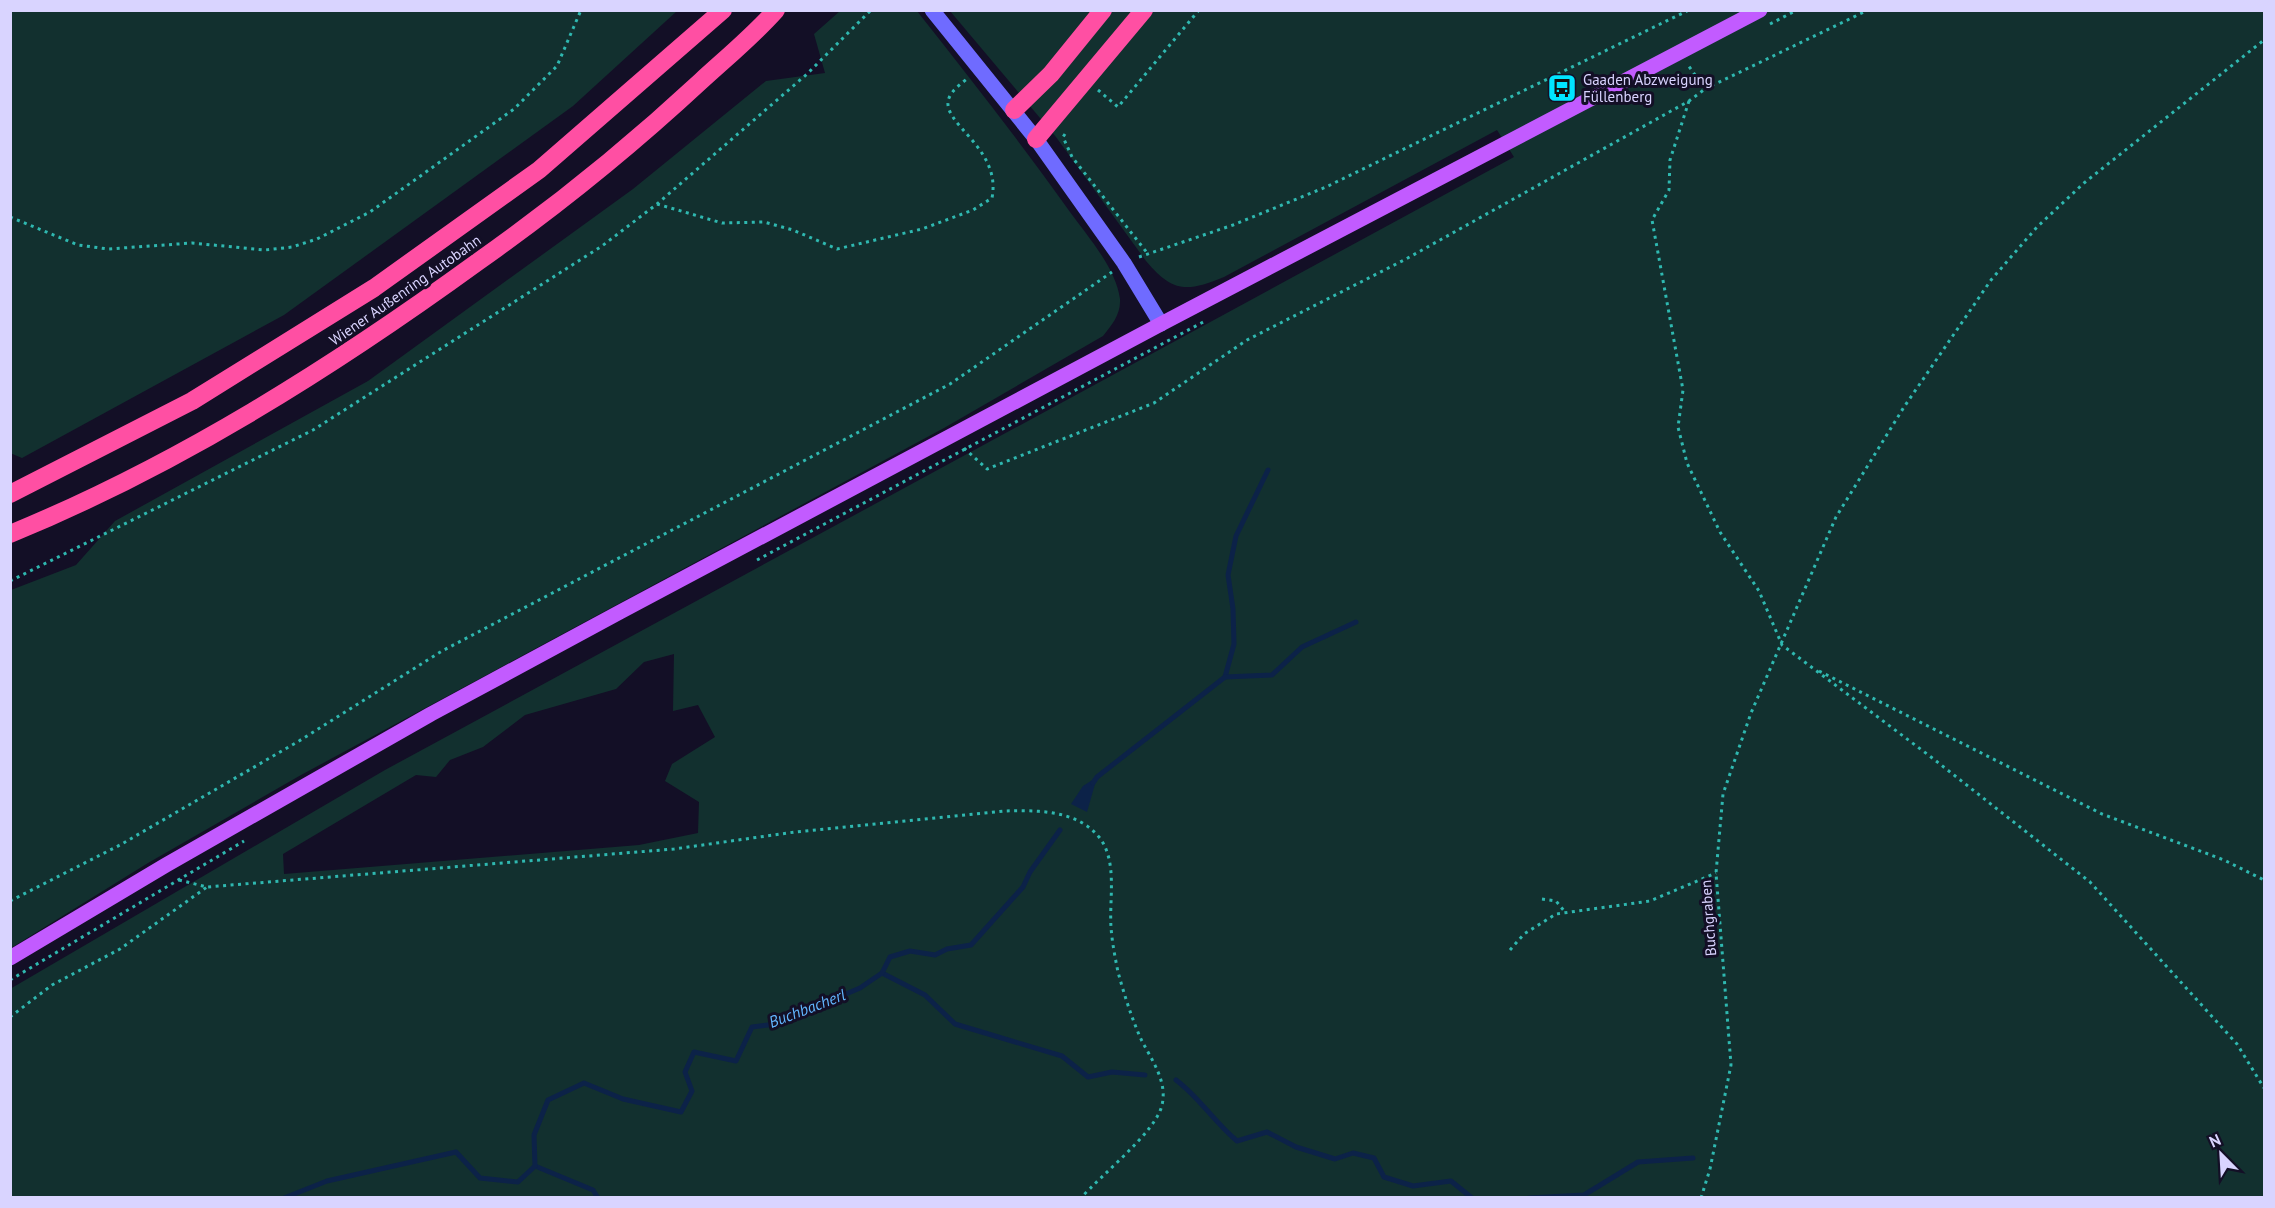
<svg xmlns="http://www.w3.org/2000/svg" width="2275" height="1208" viewBox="0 0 2275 1208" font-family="'PT Sans',sans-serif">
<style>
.green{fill:#12302f;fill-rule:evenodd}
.water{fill:#0c2248}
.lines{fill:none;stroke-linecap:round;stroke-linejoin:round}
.stream{stroke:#0c2248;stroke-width:5}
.path{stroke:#2fb8b0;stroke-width:3;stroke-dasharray:3 4.5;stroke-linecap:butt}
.secondary{stroke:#6f6bff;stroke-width:15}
.primary{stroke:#c25bff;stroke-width:15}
.motorway{stroke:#ff4fa3;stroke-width:18}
.labels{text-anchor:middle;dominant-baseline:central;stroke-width:6;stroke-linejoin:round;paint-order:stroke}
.poi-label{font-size:15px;fill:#d9d4ff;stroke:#130f26;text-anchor:start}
.street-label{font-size:15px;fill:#d9d4ff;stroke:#130f26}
.water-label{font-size:16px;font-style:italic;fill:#62b6ff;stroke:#130f26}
</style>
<rect width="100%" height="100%" fill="#130f26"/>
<g class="green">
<polygon points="10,11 11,10 677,11 573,106 284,315 22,458 10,453"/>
<path d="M 840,11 L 917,11 C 969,77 1021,143 1070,212 C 1088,237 1116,268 1120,299 C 1121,314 1112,325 1103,336 L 944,428 L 301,775 L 148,863 L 11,948 L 11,590 L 76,565 L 115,521 L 368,381 L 633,189 L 766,81 L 825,73 L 814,34 Z"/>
<path d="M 950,11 L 2264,11 L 2264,1197 L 11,1197 L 10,989 L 385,770 L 1514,157 L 1497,130 L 1224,277 C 1187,292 1173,293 1146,261 L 1056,137 ZM 674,654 L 673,711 L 698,705 L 715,737 L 672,764 L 665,781 L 699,802 L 698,833 L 639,845 L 284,874 L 283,854 L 416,775 L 436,777 L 450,760 L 483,747 L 525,715 L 616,689 L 644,662 Z"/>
</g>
<polygon class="water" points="1097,777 1087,812 1071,804 1083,786"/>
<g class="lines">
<g class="stream">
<polyline points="1225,677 1234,644 1233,609 1228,575 1236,536 1268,470"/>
<polyline points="1093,783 1097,777 1225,677 1272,675 1302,647 1356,622"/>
<polyline points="882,973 925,995 955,1024 1062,1056 1088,1077 1112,1072 1145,1075"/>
<path d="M 1176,1080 C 1200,1098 1214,1122 1237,1141 L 1267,1132 L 1296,1147 L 1335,1159 L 1353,1153 L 1374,1158 L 1384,1177 L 1413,1186 L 1451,1181 L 1472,1198"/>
<polyline points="535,1166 593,1190 598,1198"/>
<polyline points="284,1198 327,1181 456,1152 480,1178 518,1182 535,1166 534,1135 548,1100 584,1083 623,1099 681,1112 692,1091 685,1072 694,1052 736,1061 752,1027 775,1024 860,988 882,973 890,957 910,951 935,955 947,949 971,945 1023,887 1030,872 1060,830"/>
<polyline points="1529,1198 1584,1195 1638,1162 1693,1158"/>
</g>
<g class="path">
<polyline points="1770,24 1797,10"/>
<polyline points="1705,89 1868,10"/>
<polyline points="1098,90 1118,107 1199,10"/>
<polyline points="1689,101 1670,160 1669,190 1652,220 1683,390 1678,427 1687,463 1720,532 1759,591 1782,645 1931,757 2090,882 2237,1044 2264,1088"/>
<polyline points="1065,134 1063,137 1072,157 1148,254"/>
<path d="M 657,204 L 722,223 L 764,222 L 793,230 L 837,249 L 922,229 L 973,210 L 992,198 C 1002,147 939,123 949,98 C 952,90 962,83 968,78"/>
<polyline points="10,217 78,245 108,249 192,243 265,250 292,247 317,239 370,212 514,109 557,66 581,10"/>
<polyline points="1139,257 1233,225 1326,187 1689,10"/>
<polyline points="964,448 987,469 1154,403 1247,340 1406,259 1689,101 1705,89 1688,65"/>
<polyline points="757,560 1207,320"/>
<polyline points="10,581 313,430 602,246 657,204 807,74 871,10"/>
<polyline points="1819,671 2102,814 2224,860 2264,880"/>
<path d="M 179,880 L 207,887 L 674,849 L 795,832 L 1005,811 C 1037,810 1077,810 1099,837 C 1118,861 1109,899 1111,927 C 1112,942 1115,957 1118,972 C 1124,994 1131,1016 1140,1037 C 1150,1058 1168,1080 1162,1105 C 1156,1132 1101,1175 1081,1198"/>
<polyline points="1542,899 1556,901 1565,912"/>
<polyline points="10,901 120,845 299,741 442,651 950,384 1112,272"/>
<polyline points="1510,950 1524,934 1556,914 1650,901 1716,873"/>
<polyline points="10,980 244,841"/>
<polyline points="10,1017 52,985 120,949 207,887"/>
<polyline points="1701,1198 1710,1169 1731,1065 1716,873 1723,794 1751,713 1836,517 1904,407 1991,280 2037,227 2084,183 2264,40"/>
</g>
<polyline class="secondary" points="932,10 1036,139 1124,263 1161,324"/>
<polyline class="primary" points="10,958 166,865 431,714 620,612 1161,324 1760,10"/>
<g class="motorway">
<polyline points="1014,110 1051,74 1103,10"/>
<polyline points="1036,139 1144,10"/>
<polyline points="10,494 192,401 374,288 539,170 723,10"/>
<path d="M 10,534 C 178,465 333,367 479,261 C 557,206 631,146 701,81 C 726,58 753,36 776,10"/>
</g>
</g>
<defs>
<g id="bus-square" transform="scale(1.5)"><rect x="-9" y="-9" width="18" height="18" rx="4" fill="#00e5ff" stroke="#130f26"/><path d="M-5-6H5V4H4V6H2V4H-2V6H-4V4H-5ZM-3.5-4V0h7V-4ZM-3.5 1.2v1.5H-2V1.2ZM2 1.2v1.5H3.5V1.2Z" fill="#111"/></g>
</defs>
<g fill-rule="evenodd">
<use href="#bus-square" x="1562" y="88"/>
</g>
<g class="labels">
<g class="poi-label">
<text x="1583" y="79">Gaaden Abzweigung<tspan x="1583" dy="17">Füllenberg</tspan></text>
</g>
<g class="street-label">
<text transform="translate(405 290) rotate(-35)">Wiener Außenring Autobahn</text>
<text transform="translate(1708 918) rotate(-94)">Buchgraben</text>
</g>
<g class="water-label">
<text transform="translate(807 1008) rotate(-21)">Buchbacherl</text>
</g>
</g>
<rect width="2275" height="1208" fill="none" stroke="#d9d4ff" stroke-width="24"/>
<g transform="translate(2221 1154) rotate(336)" stroke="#130f26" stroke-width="4.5" paint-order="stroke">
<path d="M0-4.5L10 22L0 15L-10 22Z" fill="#d9d4ff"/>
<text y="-9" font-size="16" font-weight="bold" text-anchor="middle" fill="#d9d4ff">N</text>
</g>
</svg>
